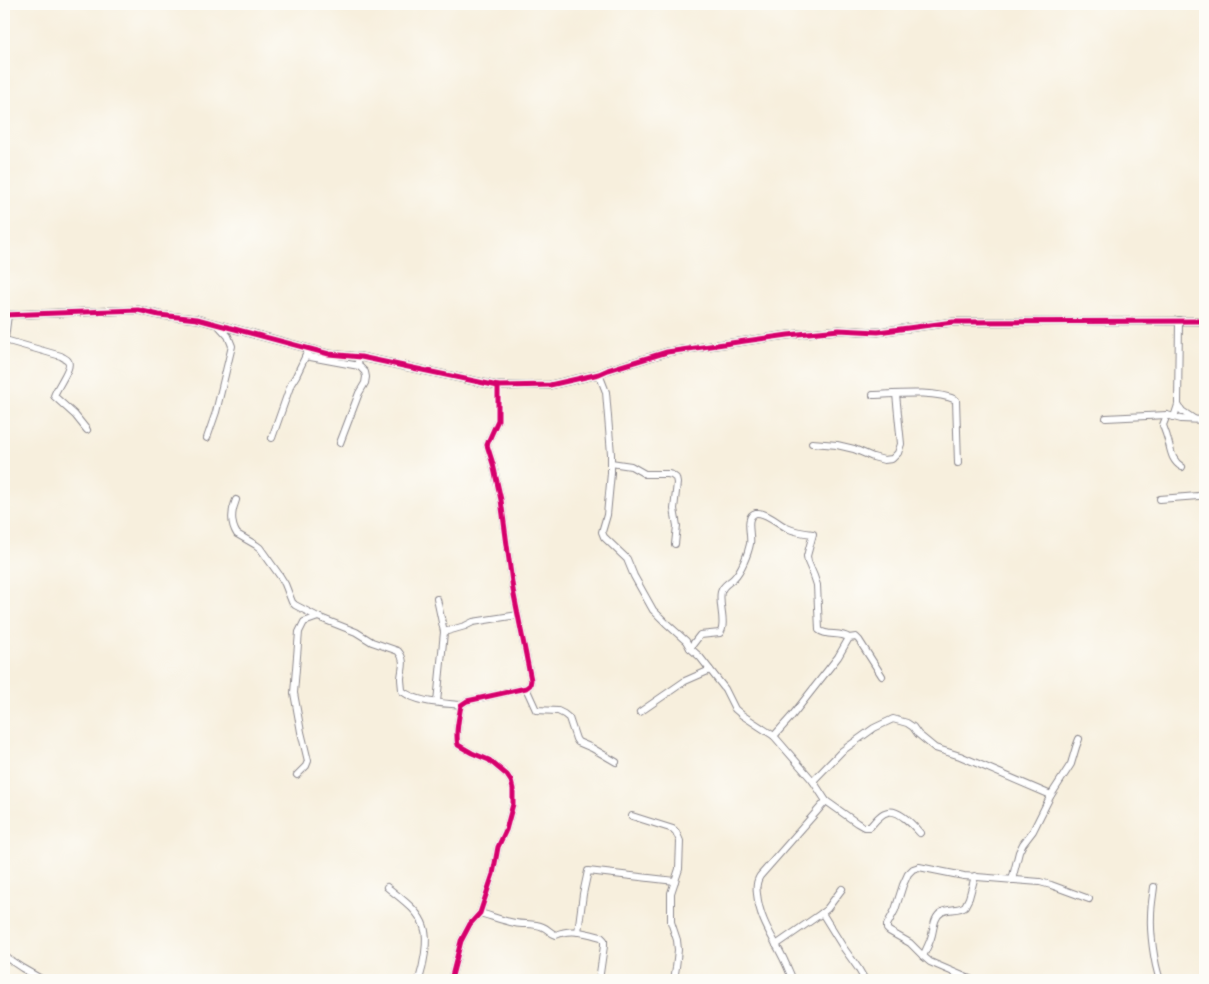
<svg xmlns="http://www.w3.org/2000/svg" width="1209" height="984" viewBox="0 0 1209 984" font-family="'Old Standard TT',serif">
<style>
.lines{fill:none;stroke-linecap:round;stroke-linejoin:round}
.minor-casing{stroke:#8c888c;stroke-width:8}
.tertiary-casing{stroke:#8c888c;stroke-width:9}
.minor{stroke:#fff;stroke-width:6}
.tertiary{stroke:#fff;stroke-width:8}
.cycleway-casing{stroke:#fdfcf7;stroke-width:8}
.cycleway{stroke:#d6006c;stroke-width:5}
</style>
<rect width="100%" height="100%" fill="#fdfcf7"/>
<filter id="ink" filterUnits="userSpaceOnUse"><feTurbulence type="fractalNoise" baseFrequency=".02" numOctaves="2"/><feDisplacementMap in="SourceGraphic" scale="10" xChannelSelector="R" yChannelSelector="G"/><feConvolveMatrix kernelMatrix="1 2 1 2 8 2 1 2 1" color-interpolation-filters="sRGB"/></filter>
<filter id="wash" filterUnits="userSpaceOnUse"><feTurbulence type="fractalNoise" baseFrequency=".0096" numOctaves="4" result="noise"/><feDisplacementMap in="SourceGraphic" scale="20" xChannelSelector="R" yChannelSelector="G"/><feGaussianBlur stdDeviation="1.12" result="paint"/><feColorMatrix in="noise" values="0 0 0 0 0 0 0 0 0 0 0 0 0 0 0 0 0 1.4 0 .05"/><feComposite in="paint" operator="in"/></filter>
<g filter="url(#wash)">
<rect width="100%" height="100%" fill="#f7efdd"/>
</g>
<g filter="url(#ink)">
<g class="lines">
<g class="minor-casing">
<g id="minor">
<path d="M 5,340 L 61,356 C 62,357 67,359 68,361 C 73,367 56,388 54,396 L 75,415 L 87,430"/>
<polyline points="4,346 8,315"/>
<polyline points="305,356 359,366"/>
<path d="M 599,374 L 606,392 L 611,454 L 611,473 L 607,515 L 602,532 L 604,537 L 627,559 L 634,576 L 653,610 L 666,623 L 686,641 L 690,648 L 700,657 L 725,689 L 735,709 L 742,715 L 774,736 L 813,781 L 826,801 L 857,823 L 864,827 L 870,827 C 875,821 881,813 888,812 C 898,809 914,826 920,833"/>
<path d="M 873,395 C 897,394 935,390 956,400 L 958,463"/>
<polyline points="1178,405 1182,411 1194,419"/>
<path d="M 1167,415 L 1163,425 C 1164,429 1166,433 1167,437 C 1171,448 1170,460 1182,467"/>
<polyline points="1174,417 1178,405 1179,320"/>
<polyline points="1106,418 1167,415 1181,419 1205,420"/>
<polyline points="207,438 216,412 232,346 228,336 218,325"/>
<polyline points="272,438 291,384 296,376 309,349"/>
<polyline points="340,443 359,393 365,383 366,377 365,372 359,366 358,362 361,357"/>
<polyline points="812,443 837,445 854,449 873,457 884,460 892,459 898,453 901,444 896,394"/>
<polyline points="611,463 631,466 645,474 668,474 672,475 676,478 677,483 674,509 677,526 675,544"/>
<polyline points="1160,499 1198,496 1205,494"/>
<path d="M 236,500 C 231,512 230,523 237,534 L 256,545 L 260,548 L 280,576 L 285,584 L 292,602 L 295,605 L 318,617 L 356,632 L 372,642 L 398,651 C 406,660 402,668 401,678 C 401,683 402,687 402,691 C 418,703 442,703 461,705"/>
<polyline points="444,632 465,626 473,622 518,615"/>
<path d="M 690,648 L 700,635 L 720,633 C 727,624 718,604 721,592 C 723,585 729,583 734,578 C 741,571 748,554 750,544 C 752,535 744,516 756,513 C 766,512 779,524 787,528 C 795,532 804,533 813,534 L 807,556 L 808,562 L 814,576 L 817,585 L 819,630 C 827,637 840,631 849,638"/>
<polyline points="526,688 536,710 558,711 564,714 569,718 576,739 578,742 592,748 616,762"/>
<polyline points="437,702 444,632 437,599"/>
<polyline points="640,712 685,681 710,670"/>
<polyline points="774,736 791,717 838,657 849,638 856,637 859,640 882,676"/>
<polyline points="297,775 306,766 308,761 301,732 294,693 299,632 304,622 318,617"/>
<polyline points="813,781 842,751 874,728 893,719 907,723 913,727 918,734 935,748 960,756 1051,795"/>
<polyline points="632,816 673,829 676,832 680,841 679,869 671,893 671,922 677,940 678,950 676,967 674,980"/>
<polyline points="1012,880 1019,852 1023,844 1033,831 1051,795 1071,764 1076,747 1079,739"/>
<path d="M 387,887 C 400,898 419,910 424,927 C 429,940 423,967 419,980"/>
<path d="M 1154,887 C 1153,896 1151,906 1151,915 C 1150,933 1154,963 1160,980"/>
<path d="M 480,913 C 491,916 503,921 515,923 C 524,925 534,923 543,927 C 548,929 550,933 556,935 C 571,928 586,933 601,937 L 604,940 L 604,946 L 599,980"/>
<polyline points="822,913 843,947 858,968 865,980"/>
<polyline points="578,932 583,894 588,871 675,881"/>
<polyline points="776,945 822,913 827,909 842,889"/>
<polyline points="4,956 22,968 43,980"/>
<path d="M 923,956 C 926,950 929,944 931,938 C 934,930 933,917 942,912 C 949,908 958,911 965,906 L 969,898 L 975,876"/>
<polyline points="733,978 733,980"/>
<path d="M 451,980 L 461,941 L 470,924 L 480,913 L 493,874 L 498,847 L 506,830 L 513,804 L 513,789 L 511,781 L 507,775 L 489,760 L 472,753 L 458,745 C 455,733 459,718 461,705 L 467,701 L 526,688 L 530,685 L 531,680 L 513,590 L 501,500 L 493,464 L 487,445 L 489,440 L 498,420 L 498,386"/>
<path d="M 793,980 C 790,974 788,968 785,962 C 774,938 760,922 757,894 C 756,887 756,882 760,876 L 826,801"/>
<polyline points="972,980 930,962 923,956 910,943 889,931 887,929 887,925 895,910 903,885 908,874 913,869 919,867 964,876 1040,882 1051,885 1089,899"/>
</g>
</g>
<g class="tertiary-casing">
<polyline id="tertiary" points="4,315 138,310 159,315 197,319 329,354 361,357 498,386 550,385 599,374 608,370 667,352 788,335 839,330 878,332 953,322 1205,321"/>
</g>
<use href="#minor" class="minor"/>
<use href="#tertiary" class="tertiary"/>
<g class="cycleway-casing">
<g id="cycleway">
<polyline points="4,315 138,310 159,315 197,319 329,354 361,357 498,386 550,385 599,374 608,370 667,352 788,335 839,330 878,332 953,322 1205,321"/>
<path d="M 451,980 L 461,941 L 470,924 L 480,913 L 493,874 L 498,847 L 506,830 L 513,804 L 513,789 L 511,781 L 507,775 L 489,760 L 472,753 L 458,745 C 455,733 459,718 461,705 L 467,701 L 526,688 L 530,685 L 531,680 L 513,590 L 501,500 L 493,464 L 487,445 L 489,440 L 498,420 L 498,386"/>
</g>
</g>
<use href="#cycleway" class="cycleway"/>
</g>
</g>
<rect width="1209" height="984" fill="none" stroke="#fdfcf7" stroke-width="20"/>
</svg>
